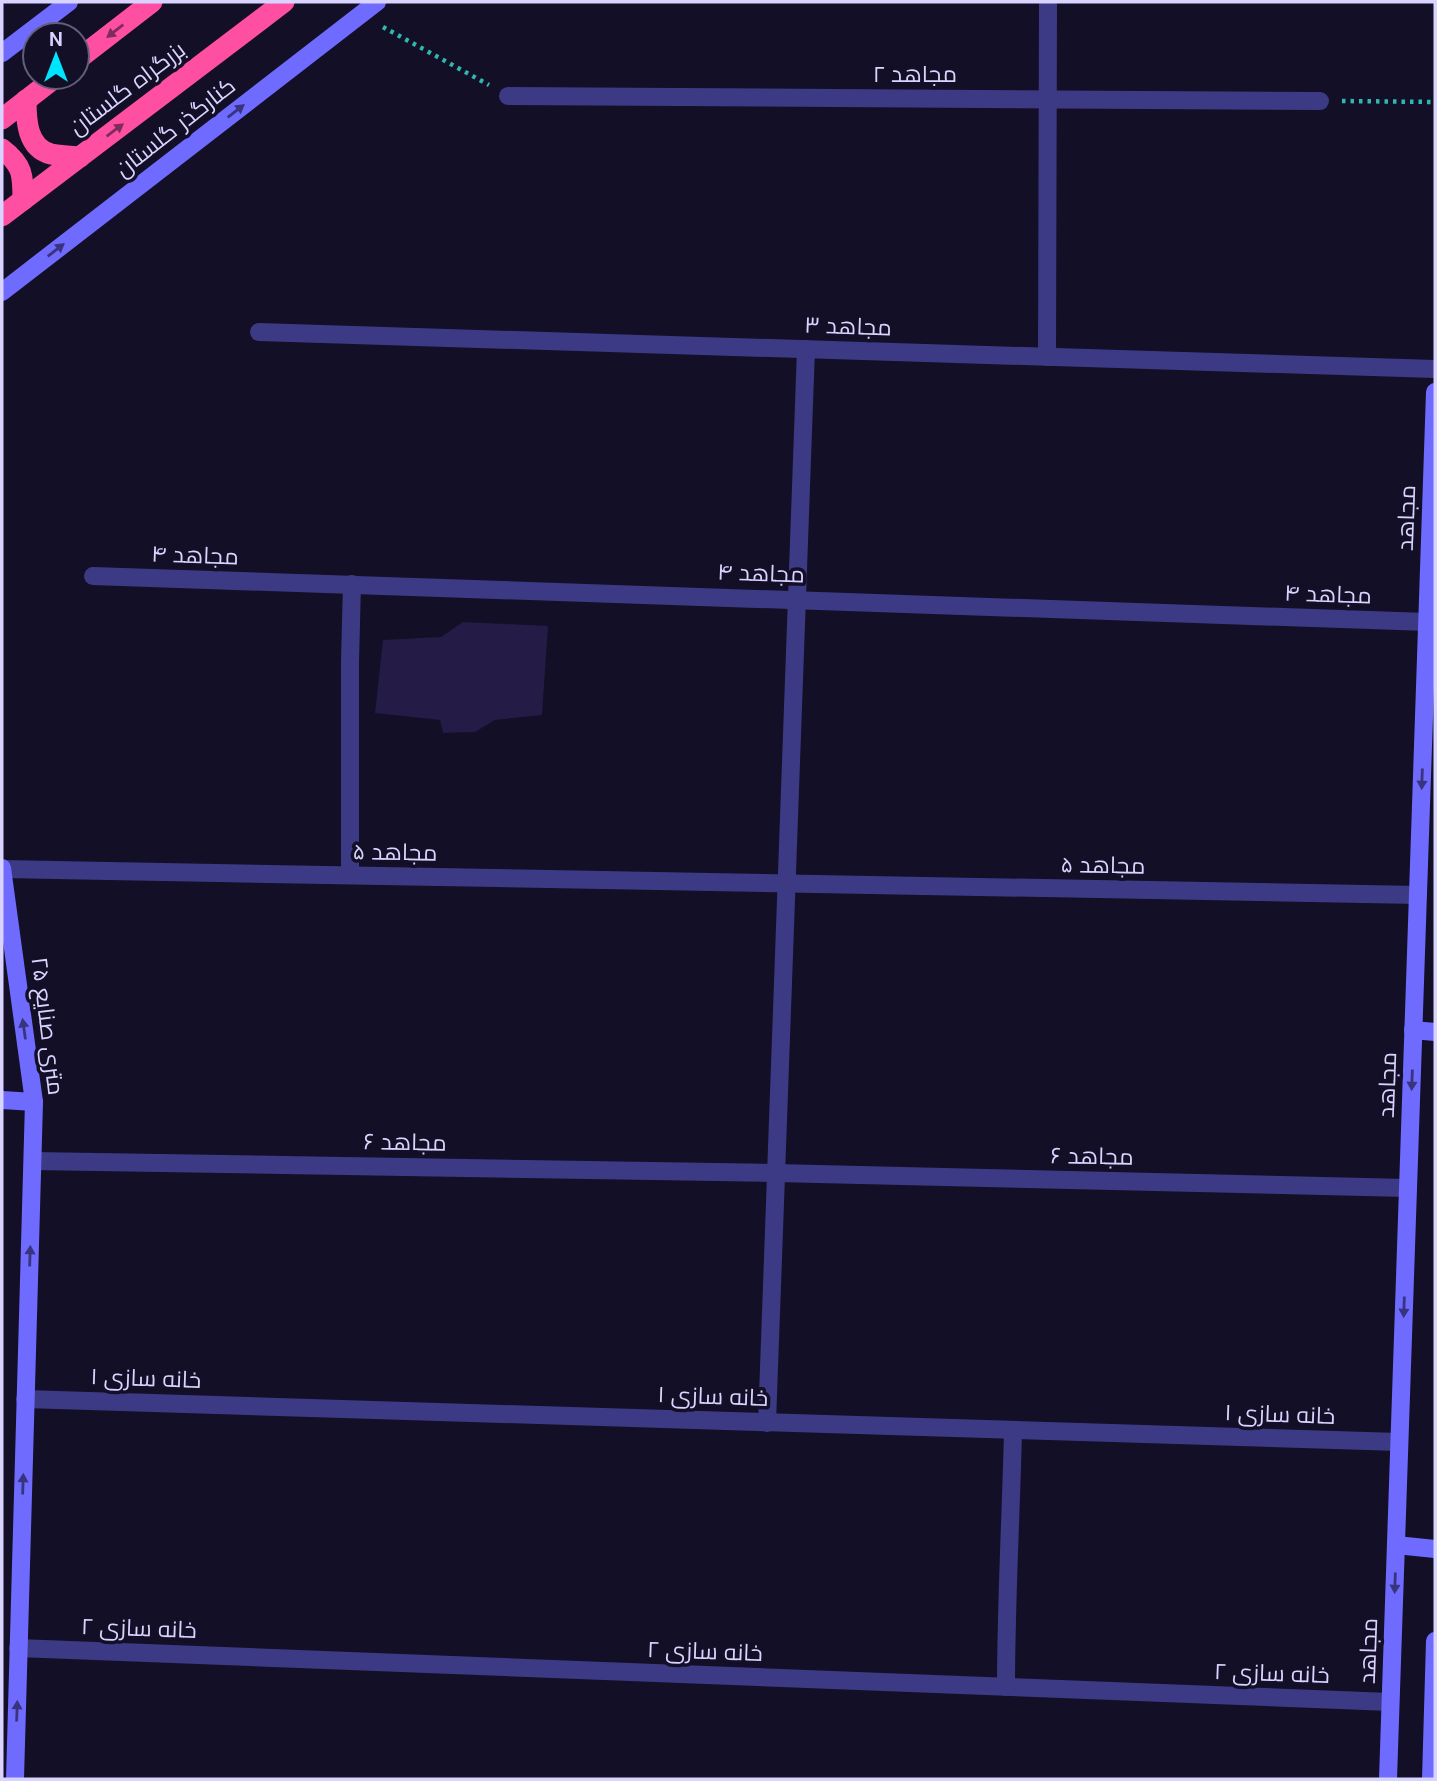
<svg xmlns="http://www.w3.org/2000/svg" width="1437" height="1781" viewBox="0 0 1437 1781" font-family="'DM Sans',Cairo,sans-serif">
<style>
.building{fill:#241b47}
.lines{fill:none;stroke-linecap:round;stroke-linejoin:round}
.path{stroke:#2fb8b0;stroke-width:4.5;stroke-dasharray:3.5 5;stroke-linecap:butt}
.street{stroke:#3d3a85;stroke-width:18}
.secondary{stroke:#6f6bff;stroke-width:18}
.highway{stroke:#ff4fa3;stroke-width:21}
.oneway{fill:#7d2c5e}
.oneway2{fill:#38347d}
.labels{text-anchor:middle;dominant-baseline:central;stroke-width:7;stroke-linejoin:round;paint-order:stroke}
.street-label{font-size:23px;fill:#d9d4ff;stroke:#130f26}
</style>
<rect width="100%" height="100%" fill="#130f26"/>
<polygon class="building" points="463,622 548,626 542,715 495,720 475,732 443,733 440,720 375,713 383,640 441,637"/>
<g class="lines">
<g class="path">
<polyline points="383,27 489,85"/>
<polyline points="1342,101 1435,102"/>
</g>
<g class="street">
<polyline points="508,96 1320,101"/>
<polyline points="259,332 1435,369"/>
<polyline points="1047,357 1048,2"/>
<polyline points="93,576 1427,622"/>
<polyline points="2,869 1418,895"/>
<polyline points="350,875 350,662 352,584"/>
<polyline points="33,1161 776,1173 1408,1188"/>
<polyline points="25,1399 1399,1442"/>
<polyline points="767,1423 806,349"/>
<polyline points="18,1648 1390,1702"/>
<path d="M 1006,1687 C 1006,1602 1011,1516 1013,1431"/>
</g>
<g class="secondary">
<polyline points="2,53 69,2"/>
<polyline points="2,292 377,2"/>
<polyline points="2,868 34,1102 15,1779"/>
<polyline points="1413,1030 1435,1032"/>
<polyline points="2,1100 34,1102"/>
<polyline points="1396,1545 1435,1549"/>
<polyline points="1388,1779 1435,392"/>
<polyline points="1431,1779 1435,1641"/>
</g>
<g class="highway">
<polyline points="77,60 152,2"/>
<path d="M 26,100 C 26,120 27,148 51,154 C 60,156 71,156 80,157"/>
<polyline points="2,119 56,77"/>
<path d="M 2,149 C 23,165 23,175 23,200"/>
<polyline points="2,216 284,2"/>
</g>
</g>
<defs><path id="oneway-solid" d="M-6-.8H1V-3.2L6.5 0L1 3.2V.8H-6Z" transform="scale(1.75)"/></defs>
<g class="oneway">
<use href="#oneway-solid" transform="translate(115 31) rotate(142)"/>
<use href="#oneway-solid" transform="translate(115 130) rotate(-37)"/>
</g>
<g class="oneway2">
<use href="#oneway-solid" transform="translate(236 111) rotate(-38)"/>
<use href="#oneway-solid" transform="translate(56 250) rotate(-38)"/>
<use href="#oneway-solid" transform="translate(1422 779) rotate(92)"/>
<use href="#oneway-solid" transform="translate(24 1029) rotate(-98)"/>
<use href="#oneway-solid" transform="translate(1412 1080) rotate(92)"/>
<use href="#oneway-solid" transform="translate(30 1256) rotate(-88)"/>
<use href="#oneway-solid" transform="translate(1404 1307) rotate(92)"/>
<use href="#oneway-solid" transform="translate(23 1484) rotate(-88)"/>
<use href="#oneway-solid" transform="translate(1395 1583) rotate(92)"/>
<use href="#oneway-solid" transform="translate(17 1711) rotate(-88)"/>
</g>
<g class="labels">
<g class="street-label">
<text x="915" y="74">مجاهد ۲</text>
<text transform="translate(127 88) rotate(-37)">بزرگراه گلستان</text>
<text transform="translate(175 127) rotate(-38)">کنارگذر گلستان</text>
<text transform="translate(848 326) rotate(2)">مجاهد ۳</text>
<text transform="translate(1406 518) rotate(-88)">مجاهد</text>
<text transform="translate(195 555) rotate(2)">مجاهد ۴</text>
<text transform="translate(761 573) rotate(2)">مجاهد ۴</text>
<text transform="translate(1328 594) rotate(2)">مجاهد ۴</text>
<text transform="translate(395 852) rotate(1)">۵ مجاهد</text>
<text transform="translate(1103 865) rotate(1)">مجاهد ۵</text>
<text transform="translate(48 1026) rotate(83)">۲۵ متری صنایع</text>
<text transform="translate(1387 1085) rotate(-88)">مجاهد</text>
<text transform="translate(405 1142) rotate(1)">۶ مجاهد</text>
<text transform="translate(1092 1156) rotate(1)">مجاهد ۶</text>
<text transform="translate(146 1378) rotate(2)">خانه سازی ۱</text>
<text transform="translate(713 1396) rotate(2)">خانه سازی ۱</text>
<text transform="translate(1280 1414) rotate(2)">خانه سازی ۱</text>
<text transform="translate(139 1628) rotate(2)">خانه سازی ۲</text>
<text transform="translate(705 1651) rotate(2)">خانه سازی ۲</text>
<text transform="translate(1368 1651) rotate(-88)">مجاهد</text>
<text transform="translate(1272 1673) rotate(2)">خانه سازی ۲</text>
</g>
</g>
<rect width="1437" height="1781" fill="none" stroke="#d9d4ff" stroke-width="7"/>
<g transform="translate(56 56)"><circle r="33" fill="#130f26" stroke="#625e7d" stroke-width="2"/>
<path d="M0-5L12 26L0 18L-12 26Z" fill="#00e5ff"/>
<text y="-10" font-size="19" font-weight="bold" text-anchor="middle" fill="#d9d4ff">N</text>
</g>
</svg>
